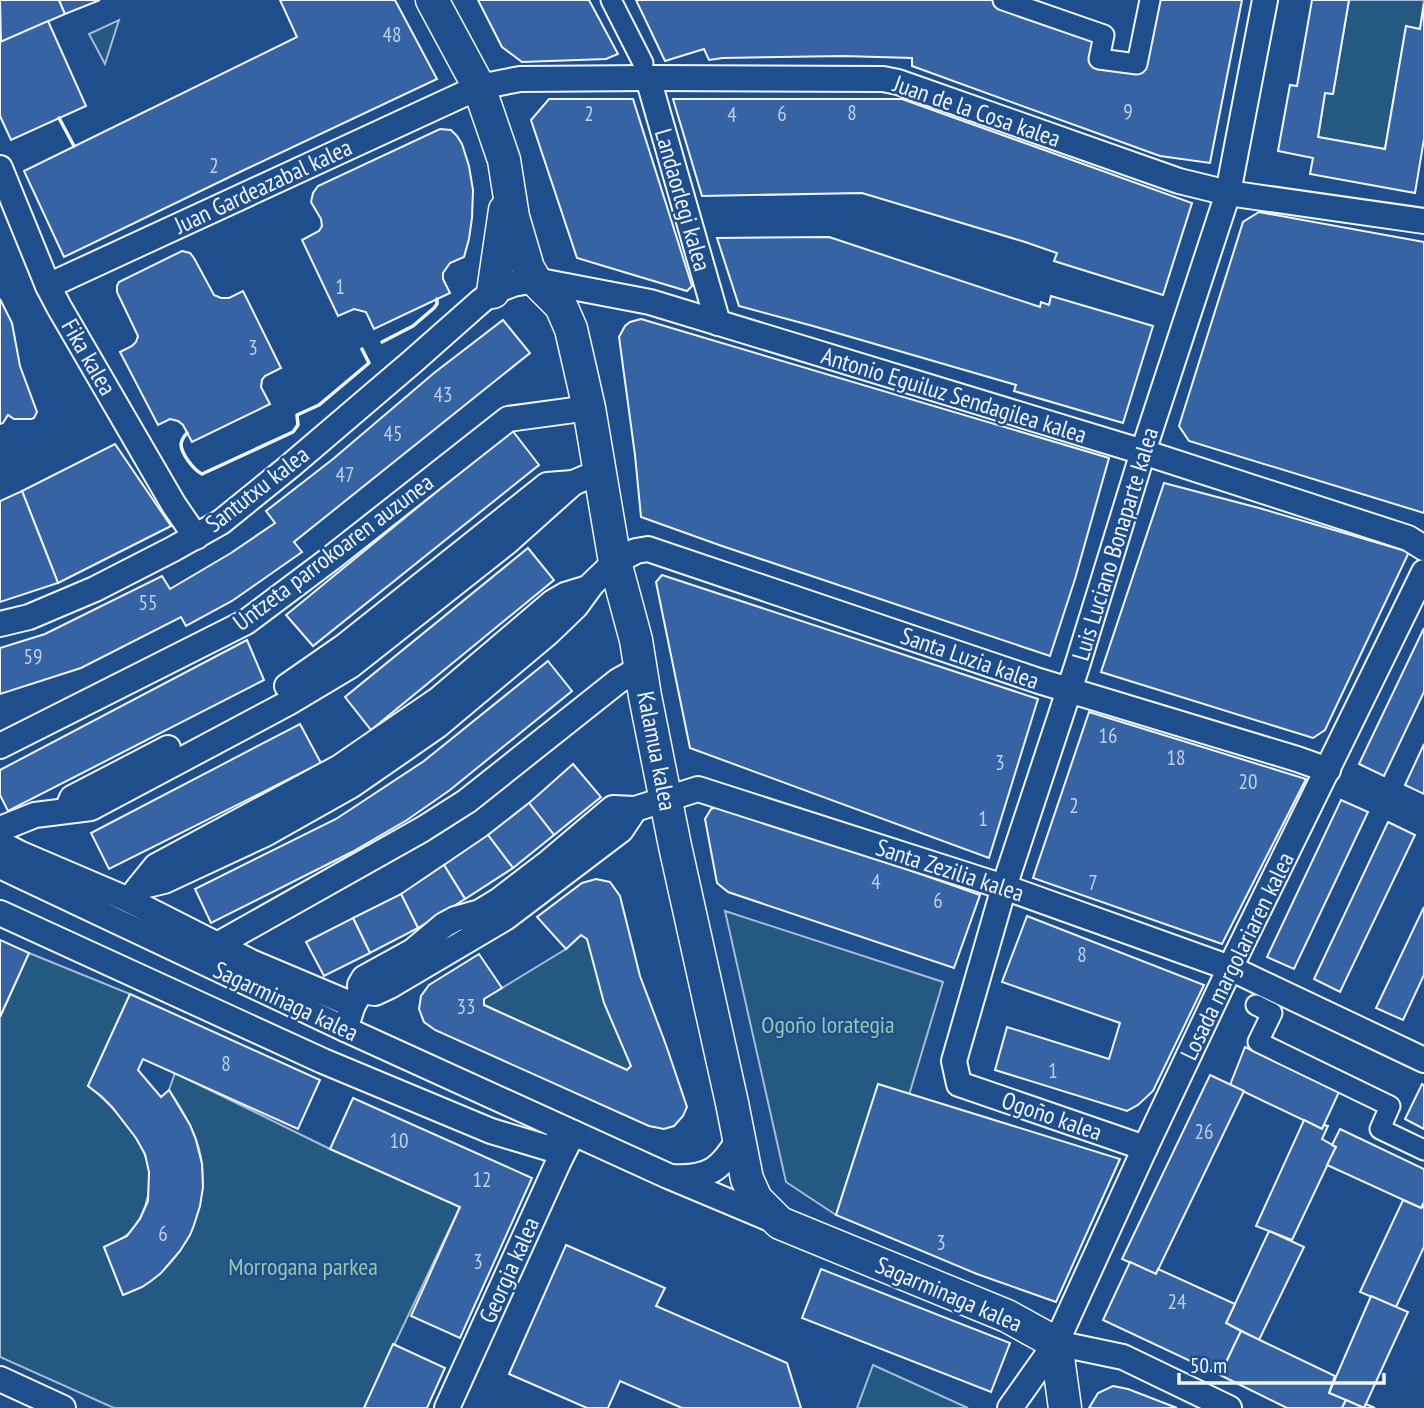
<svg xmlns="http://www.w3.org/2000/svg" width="1424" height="1408" viewBox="0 0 1424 1408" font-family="'PT Sans Narrow',sans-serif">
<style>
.green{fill:#245a82;stroke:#a8bbd7;stroke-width:2}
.building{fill:#3563a3;stroke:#f2f6ff;stroke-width:2}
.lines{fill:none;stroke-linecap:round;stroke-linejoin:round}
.pedestrian-casing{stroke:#f2f6ff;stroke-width:23}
.minor-casing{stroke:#f2f6ff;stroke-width:28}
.tertiary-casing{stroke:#f2f6ff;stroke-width:35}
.pedestrian{stroke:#1f4e8c;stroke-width:19}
.minor{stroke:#1f4e8c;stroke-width:24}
.tertiary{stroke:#1f4e8c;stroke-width:32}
.wall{stroke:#f2f6ff;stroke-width:3.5}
.labels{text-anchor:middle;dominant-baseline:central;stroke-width:5;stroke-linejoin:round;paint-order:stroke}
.number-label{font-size:21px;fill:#c3d1e8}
.street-label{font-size:24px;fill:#f2f6ff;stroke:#1f4e8c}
.park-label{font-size:24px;fill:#97c8a6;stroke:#1f4e8c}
</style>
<rect width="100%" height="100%" fill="#1f4e8c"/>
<g class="green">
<polygon points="1349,0 1424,0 1420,29 1406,27 1385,149 1318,137 1325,93 1333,94"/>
<polygon points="119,20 105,64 89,34"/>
<polygon points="725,911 943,982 909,1095 878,1085 836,1215 786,1182"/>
<polygon points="581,935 587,939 631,1066 627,1070 484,1005 484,999 566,949"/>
<path d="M 29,953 L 130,994 L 88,1086 C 109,1102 133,1128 144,1153 C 156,1179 148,1214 128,1234 C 122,1240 112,1244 104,1247 L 123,1295 C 177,1275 207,1220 202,1164 C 199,1137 184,1112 169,1090 L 175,1073 L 330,1149 L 460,1207 L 364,1408 L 114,1408 L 0,1357 L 0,1017 Z"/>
<polygon points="873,1365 968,1408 857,1408"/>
</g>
<g class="building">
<polygon points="0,0 59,0 65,14 1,42"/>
<polygon points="59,0 100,0 65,14"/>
<polygon points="280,0 395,0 437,79 242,171 64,257 24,171 297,37"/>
<polygon points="478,0 589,0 618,54 606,59 522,62 502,47"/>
<polygon points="636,0 1003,0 1104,35 1099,59 1137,64 1150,0 1242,0 1210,163 1160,156 912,66 912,58 843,56 723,58 709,60 704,49 665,61"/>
<polygon points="1312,0 1349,0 1333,94 1325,93 1318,137 1385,149 1406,26 1420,29 1424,4 1424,139 1415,193 1310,174 1313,158 1278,151 1290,85 1297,86"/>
<polygon points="48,21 86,106 11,140 0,116 0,42"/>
<polygon points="549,99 633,99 692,286 687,291 577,258 531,120"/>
<polygon points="673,99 902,99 1192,203 1163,295 1054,261 1057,253 1025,242 862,193 702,196"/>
<polygon points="440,129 451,130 457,136 462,144 469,166 473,190 472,218 469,239 464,257 450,263 443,273 443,279 450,293 374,329 366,312 354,309 338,316 302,240 319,231 322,226 321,219 311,202 313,193 318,186"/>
<polygon points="1259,212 1424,242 1424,513 1189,441 1179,426 1243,222"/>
<polygon points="829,237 1040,307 1041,302 1049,305 1051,296 1153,326 1123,423 1014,391 1016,385 813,326 739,306 717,238"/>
<polygon points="182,251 190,253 194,258 214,295 221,298 229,298 243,291 281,368 265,376 262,380 261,387 270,404 192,442 183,425 178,421 170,419 158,425 120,352 132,346 136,342 138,336 117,292 117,286 119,282"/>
<polygon points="0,299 12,323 20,366 37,412 34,418 31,419 14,419 8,415 3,423 0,424"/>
<polygon points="641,319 1109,458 1075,579 1050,656 722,546 641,517 635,455 619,337 625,326 630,322"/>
<polygon points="503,320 530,353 294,542 302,552 232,601 186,626 181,617 81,668 0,694 0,648 45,634 162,576 170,589 231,553 275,523 266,511 333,459 434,373"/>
<polygon points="512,430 539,465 313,646 286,615"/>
<polygon points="115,444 171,526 58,583 22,491"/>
<polygon points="1164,483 1259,508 1409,552 1325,730 1313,738 1101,672"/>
<polygon points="22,491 58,583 0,602 0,501"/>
<polygon points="528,548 554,580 371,730 345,697"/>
<polygon points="662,575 1038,699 989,858 690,748 656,582"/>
<polygon points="1424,628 1424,692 1384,776 1359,764"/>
<polygon points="247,640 264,680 8,811 0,795 0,770"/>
<polygon points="548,661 572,691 450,790 407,820 352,852 211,923 195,889 336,819 424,761"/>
<polygon points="1089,712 1306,779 1222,944 1033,878"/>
<polygon points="300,724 321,763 109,869 91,833"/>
<polygon points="1424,744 1424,794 1405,785"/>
<polygon points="573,764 601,797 554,835 529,803"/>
<polygon points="1341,800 1368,812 1294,969 1267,957"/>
<polygon points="529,803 554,835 513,868 488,835"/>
<polygon points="725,805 980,895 954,968 728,892 717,883 705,819 711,809"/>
<polygon points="1388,822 1415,835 1340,992 1314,979"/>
<polygon points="488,835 513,868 465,899 444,865"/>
<polygon points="444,865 465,899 418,928 401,894"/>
<polygon points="596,879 610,882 620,896 640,976 666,1045 687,1107 683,1116 674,1126 664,1129 649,1126 435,1030 424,1022 419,1009 421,996 429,985 479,954 502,988 484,999 484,1005 627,1070 631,1066 604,1003 587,939 581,935 566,949 537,917 582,883"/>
<polygon points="401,894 418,928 370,953 353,918"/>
<polygon points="1424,907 1424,975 1403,1020 1376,1008"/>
<polygon points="1027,916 1204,985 1153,1091 1138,1105 1127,1111 995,1070 1007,1027 1109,1059 1120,1023 1002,982"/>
<polygon points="353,918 370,953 324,976 306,942"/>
<polygon points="0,940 29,953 0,1017"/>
<polygon points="130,994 320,1080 298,1129 143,1059 138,1070 161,1097 169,1090 190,1125 196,1140 202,1164 203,1187 200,1206 194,1225 190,1235 180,1251 161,1273 151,1281 142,1287 123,1295 104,1247 127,1236 140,1219 148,1201 149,1172 145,1154 136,1138 112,1107 101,1096 88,1086"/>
<polygon points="1245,1047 1339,1092 1322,1129 1230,1085"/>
<polygon points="1210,1075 1244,1091 1156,1274 1122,1259"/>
<polygon points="878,1084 1120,1159 1056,1302 977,1274 836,1215"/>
<polygon points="1422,1084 1424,1085 1424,1129 1405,1119"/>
<polygon points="353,1098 532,1178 460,1338 411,1316 460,1207 330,1149"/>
<polygon points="1304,1120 1322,1129 1324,1125 1328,1126 1322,1139 1336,1147 1292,1240 1256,1226"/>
<polygon points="1340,1129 1424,1169 1424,1202 1421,1208 1327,1165 1336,1147 1332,1145"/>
<polygon points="1403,1200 1421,1208 1424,1205 1424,1247 1396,1307 1360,1292"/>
<polygon points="1269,1231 1304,1247 1259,1340 1226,1323"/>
<polygon points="566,1245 665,1288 656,1306 787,1363 801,1408 682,1408 620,1381 608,1408 587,1408 509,1374"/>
<polygon points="1130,1262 1156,1274 1158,1269 1235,1304 1226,1323 1241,1331 1220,1375 1103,1320"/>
<polygon points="821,1269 1010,1343 991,1392 802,1318"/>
<polygon points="1371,1296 1408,1312 1364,1408 1329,1393"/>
<polygon points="1241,1331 1335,1376 1329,1393 1346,1400 1342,1408 1287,1408 1220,1375"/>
<polygon points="393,1344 445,1368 427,1408 364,1408"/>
<polygon points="1113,1386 1128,1389 1177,1408 1089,1408 1098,1393"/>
<polygon points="1346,1400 1364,1408 1366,1404 1375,1408 1342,1408"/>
</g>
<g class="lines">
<g class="pedestrian-casing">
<g id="pedestrian">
<polyline points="611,0 643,63"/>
<polyline points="1003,0 1104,35 1099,59 1137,64 1150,0"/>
<polyline points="1256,1005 1272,1013 1258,1042 1390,1106 1380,1129 1424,1150"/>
</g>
</g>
<g class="minor-casing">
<g id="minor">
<polyline points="648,78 718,323"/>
<polyline points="0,168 48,286 59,307 174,505 196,537"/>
<polyline points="48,286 479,87 520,79 648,78 883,79 898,82 1179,181 1228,193 1424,221"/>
<polyline points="0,624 29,617 95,589 173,549 221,522 289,467 412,362 481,301 493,292 513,284 535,280 650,302 1143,452 1408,538 1424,548"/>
<polyline points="287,686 346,645 547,485 573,483"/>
<polyline points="0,746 246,622 330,559 508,419 589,408"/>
<polyline points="67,810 72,798 168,748"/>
<polyline points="0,829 35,815 91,808 288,703 350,666 507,542 573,483 587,477 600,475"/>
<polyline points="0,843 19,853 129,900 251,962 353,1005"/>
<polyline points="0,866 345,1029 668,1176 773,1220"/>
<polyline points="139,887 156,866 340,767 439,699 553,602 565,595 588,588"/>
<polyline points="129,900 139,887 164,881 265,834 352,785 437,726 548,633 576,606 592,584 615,562 636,551 648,549 1039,681 1297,759 1328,770"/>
<polyline points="0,913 323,1061 491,1131 548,1148 573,1133"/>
<polyline points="217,945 423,829 467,801 618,681 641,668"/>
<polyline points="361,991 360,985 364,978 413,951 444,925 455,919 480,912 498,901 549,862 613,808 635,809"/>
<polyline points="345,1029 353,1005 361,991 375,993 390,986 505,918 621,830 635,809 698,789 1004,887 1230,968 1424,1060"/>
<polyline points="1145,1148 959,1084 954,1061 1004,887 1077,666 1143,452 1228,193 1265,0"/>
<path d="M 672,1177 C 709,1179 721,1169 739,1139"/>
<polyline points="1056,1343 1123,1357 1229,1408"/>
<polyline points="0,1379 63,1408"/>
<polyline points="447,1408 558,1163 573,1133"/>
<polyline points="1010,1408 1056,1343 1145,1148 1230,968 1424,572"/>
</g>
</g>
<g class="tertiary-casing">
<g id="tertiary">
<polyline points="432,0 479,87 504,160 513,217 528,268 535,280 561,306 571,329 589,408 615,562 636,640 645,696 675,846 732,1103 747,1179 756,1199 780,1223 1007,1316 1056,1343 1065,1408"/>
<polyline points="493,292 505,210"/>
</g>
</g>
<use href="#pedestrian" class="pedestrian"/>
<use href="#minor" class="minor"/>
<use href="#tertiary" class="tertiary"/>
<g class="wall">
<polyline points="59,118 74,146"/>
<polyline points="382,342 413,326 434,308 437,304 437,299"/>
<path d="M 187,433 C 184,436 182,439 181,444 C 181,454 194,470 202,474 L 293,432 L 298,425 L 297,415 L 319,405 L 369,363 L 362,349"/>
</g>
</g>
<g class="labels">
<g class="number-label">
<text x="392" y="34">48</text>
<text x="1128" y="111">9</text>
<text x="852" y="112">8</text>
<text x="589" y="113">2</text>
<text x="782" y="113">6</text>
<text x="732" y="114">4</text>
<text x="214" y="165">2</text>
<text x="340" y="286">1</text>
<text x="253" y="347">3</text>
<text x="443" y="394">43</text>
<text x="393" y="433">45</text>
<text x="345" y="474">47</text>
<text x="148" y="602">55</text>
<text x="33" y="656">59</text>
<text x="1108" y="735">16</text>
<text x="1176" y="757">18</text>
<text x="1000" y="762">3</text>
<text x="1248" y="781">20</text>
<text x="1074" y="805">2</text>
<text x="983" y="818">1</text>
<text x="876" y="881">4</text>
<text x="1093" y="882">7</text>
<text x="938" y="900">6</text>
<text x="1082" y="954">8</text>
<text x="466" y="1006">33</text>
<text x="226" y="1063">8</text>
<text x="1053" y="1070">1</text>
<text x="1204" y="1131">26</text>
<text x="399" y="1140">10</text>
<text x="482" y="1179">12</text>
<text x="163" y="1233">6</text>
<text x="941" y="1242">3</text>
<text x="478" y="1261">3</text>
<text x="1177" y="1301">24</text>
</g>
<g class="street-label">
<text transform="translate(977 111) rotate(19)">Juan de la Cosa kalea</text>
<text transform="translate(263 186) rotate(-25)">Juan Gardeazabal kalea</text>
<text transform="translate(683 200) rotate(74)">Landaorlegi kalea</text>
<text transform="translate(89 357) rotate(60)">Fika kalea</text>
<text transform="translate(954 395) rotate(17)">Antonio Eguiluz Sendagilea kalea</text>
<text transform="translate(257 489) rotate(-38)">Santutxu kalea</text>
<text transform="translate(1115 544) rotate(-73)">Luis Luciano Bonaparte kalea</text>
<text transform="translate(333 552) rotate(-37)">Untzeta parrokoaren auzunea</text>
<text transform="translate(970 658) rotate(19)">Santa Luzia kalea</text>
<text transform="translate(657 751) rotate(79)">Kalamua kalea</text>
<text transform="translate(950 870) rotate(18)">Santa Zezilia kalea</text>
<text transform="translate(1237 956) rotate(-64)">Losada margolariaren kalea</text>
<text transform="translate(286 1001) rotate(25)">Sagarminaga kalea</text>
<text transform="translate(1052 1116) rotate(19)">Ogoño kalea</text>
<text transform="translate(509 1270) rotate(-66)">Georgia kalea</text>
<text transform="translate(949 1294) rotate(23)">Sagarminaga kalea</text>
</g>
<g class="park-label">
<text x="828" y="1024">Ogoño lorategia</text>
<text x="303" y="1266">Morrogana parkea</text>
</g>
</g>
<path d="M1179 1373v10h205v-10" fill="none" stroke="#f2f6ff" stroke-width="3.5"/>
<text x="1190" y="1373" font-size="21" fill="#f2f6ff" stroke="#1f4e8c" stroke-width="5" paint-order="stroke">50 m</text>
</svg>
